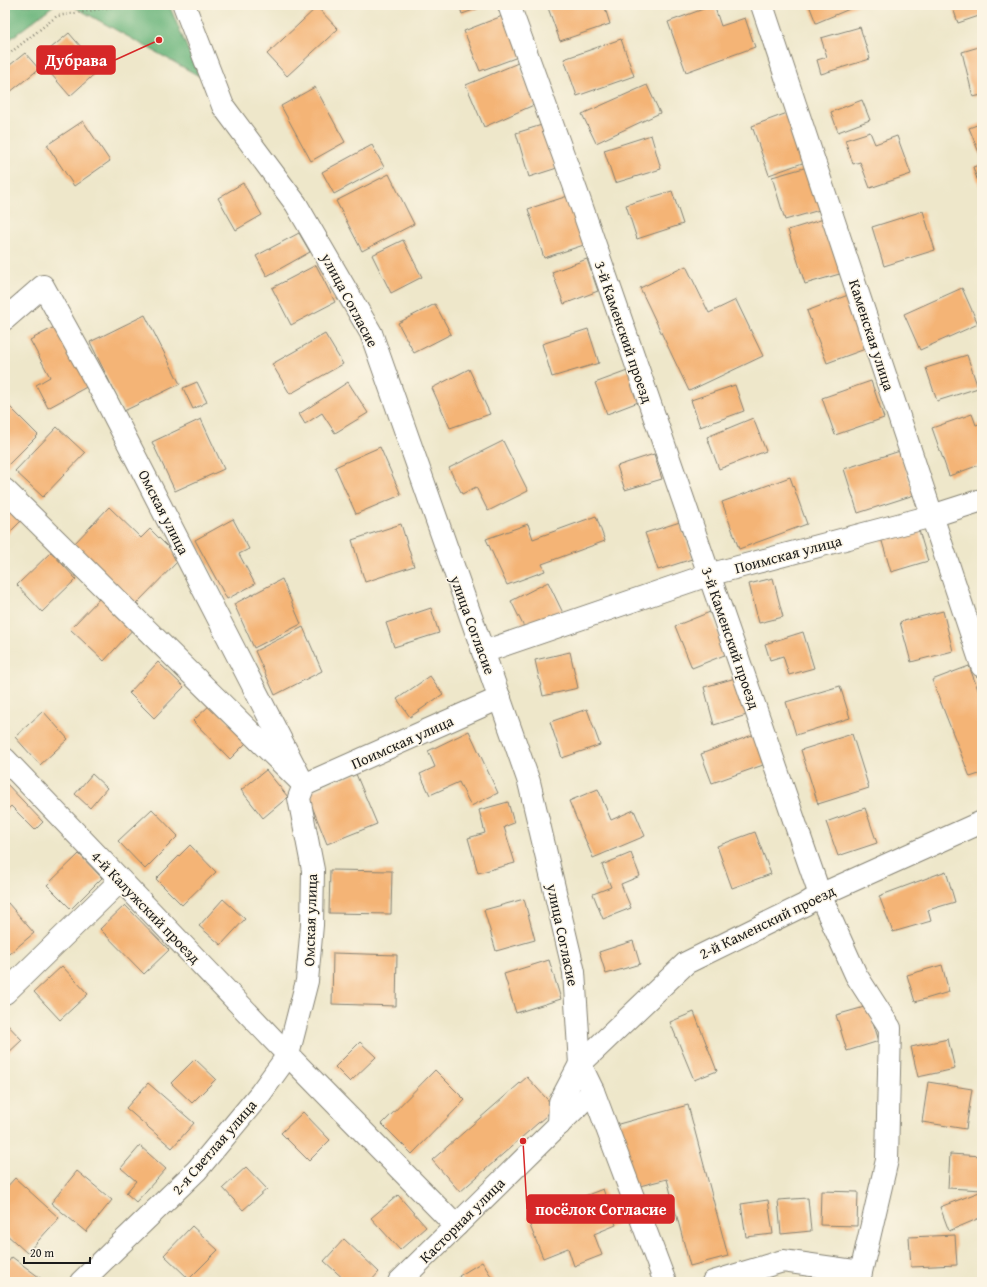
<svg xmlns="http://www.w3.org/2000/svg" width="987" height="1287" viewBox="0 0 987 1287" font-family="'Gentium Book Plus',serif">
<style>
.forest{fill:#6cb67d;stroke:#44694c}
.building{fill:#f4b476}
.lines{fill:none;stroke-linecap:round;stroke-linejoin:round}
.street-casing{stroke:#858273;stroke-width:24}
.path{stroke:#858273;stroke-width:2.5;stroke-dasharray:1 3;stroke-linecap:butt}
.street{stroke:#fff;stroke-width:22}
.labels{text-anchor:middle;dominant-baseline:central;stroke-width:3;stroke-linejoin:round;paint-order:stroke}
.street-label{font-size:15px;fill:#1c1c1c;stroke:#fcf5e5}
.leader{fill:none;stroke:#d62828;stroke-width:1.5}
.callout-dot{fill:#d62828;stroke:#fcf5e5;stroke-width:1.5}
.callout{fill:#d62828;stroke:#d62828;stroke-width:1.5}
.callout-label{font-size:16px;text-anchor:middle;font-weight:bold;fill:#fff}
</style>
<rect width="100%" height="100%" fill="#fcf5e5"/>
<filter id="ink" filterUnits="userSpaceOnUse"><feTurbulence type="fractalNoise" baseFrequency=".025" numOctaves="2"/><feDisplacementMap in="SourceGraphic" scale="8" xChannelSelector="R" yChannelSelector="G"/><feConvolveMatrix kernelMatrix="1 2 1 2 8 2 1 2 1" color-interpolation-filters="sRGB"/></filter>
<filter id="wash" filterUnits="userSpaceOnUse"><feTurbulence type="fractalNoise" baseFrequency=".012" numOctaves="4" result="noise"/><feDisplacementMap in="SourceGraphic" scale="16" xChannelSelector="R" yChannelSelector="G"/><feGaussianBlur stdDeviation="0.9" result="paint"/><feColorMatrix in="noise" values="0 0 0 0 0 0 0 0 0 0 0 0 0 0 0 0 0 1.4 0 .05"/><feComposite in="paint" operator="in"/></filter>
<g filter="url(#wash)">
<rect width="100%" height="100%" fill="#eee7ca"/>
<g class="forest">
<polygon points="5,5 54,5 5,43"/>
<polygon points="71,5 169,5 199,76"/>
</g>
<g id="blocks">
<g class="building">
<polygon points="459,5 488,5 462,14"/>
<polygon points="547,5 604,5 610,24 560,41"/>
<polygon points="714,5 721,26 745,18 755,47 686,72 668,22"/>
<polygon points="809,5 859,5 816,23"/>
<polygon points="952,5 982,5 982,15 958,23"/>
<polygon points="317,7 338,29 287,76 267,54"/>
<polygon points="510,13 526,54 480,71 464,31"/>
<polygon points="860,27 870,59 821,74 817,60 827,57 821,38"/>
<polygon points="69,33 100,69 70,96 38,59"/>
<polygon points="621,39 634,76 577,96 564,59"/>
<polygon points="982,46 982,95 973,97 962,52"/>
<polygon points="25,53 39,69 5,96 5,69"/>
<polygon points="518,63 536,104 484,127 466,85"/>
<polygon points="647,85 660,113 596,143 582,114"/>
<polygon points="315,87 345,142 311,161 281,106"/>
<polygon points="862,100 870,120 838,132 831,112"/>
<polygon points="790,112 808,161 769,175 752,126"/>
<polygon points="83,121 110,161 74,186 47,145"/>
<polygon points="982,123 982,160 969,128"/>
<polygon points="545,124 557,168 529,177 516,133"/>
<polygon points="870,132 875,144 897,136 911,174 870,188 860,162 853,164 845,140"/>
<polygon points="651,135 661,169 615,183 604,150"/>
<polygon points="372,145 384,167 334,194 322,172"/>
<polygon points="982,164 982,194 973,167"/>
<polygon points="811,166 823,209 785,220 772,177"/>
<polygon points="389,174 414,224 362,251 336,201"/>
<polygon points="243,183 262,215 236,230 218,198"/>
<polygon points="672,191 683,224 637,239 626,205"/>
<polygon points="577,193 593,242 544,258 528,209"/>
<polygon points="923,211 935,250 884,266 872,227"/>
<polygon points="827,218 843,273 805,284 788,230"/>
<polygon points="299,233 310,252 267,276 256,256"/>
<polygon points="403,240 422,277 391,293 372,255"/>
<polygon points="587,259 598,291 564,304 552,272"/>
<polygon points="316,265 335,302 291,325 272,288"/>
<polygon points="686,266 709,313 736,300 763,356 689,391 640,288"/>
<polygon points="962,288 978,324 920,350 904,314"/>
<polygon points="848,295 868,348 827,363 807,311"/>
<polygon points="435,304 451,334 414,353 398,323"/>
<polygon points="145,315 180,384 124,411 90,342"/>
<polygon points="60,324 92,384 48,408 36,385 50,377 30,340"/>
<polygon points="588,329 599,363 552,377 542,344"/>
<polygon points="325,334 343,364 290,394 272,364"/>
<polygon points="967,355 978,388 937,401 926,368"/>
<polygon points="469,369 490,414 450,428 432,388"/>
<polygon points="630,370 641,401 607,414 595,383"/>
<polygon points="871,381 884,418 835,435 822,398"/>
<polygon points="197,382 207,402 193,409 183,388"/>
<polygon points="348,382 368,413 335,433 322,413 305,424 299,414"/>
<polygon points="735,385 744,411 700,427 691,400"/>
<polygon points="5,402 38,435 5,468"/>
<polygon points="972,414 976,425 982,423 982,464 949,476 932,428"/>
<polygon points="753,418 766,451 719,469 707,437"/>
<polygon points="201,419 224,469 175,491 152,442"/>
<polygon points="57,427 85,453 43,497 15,471"/>
<polygon points="503,441 528,491 488,511 476,487 462,494 449,468"/>
<polygon points="380,447 401,495 356,514 335,467"/>
<polygon points="900,451 914,495 858,513 844,469"/>
<polygon points="654,454 662,479 625,490 617,466"/>
<polygon points="790,477 807,524 739,549 722,502"/>
<polygon points="5,499 24,518 5,537"/>
<polygon points="109,507 141,538 150,529 180,559 136,604 74,544"/>
<polygon points="596,516 605,541 542,564 545,571 507,585 486,539 528,524 533,539"/>
<polygon points="233,519 249,549 239,554 255,584 227,599 195,540"/>
<polygon points="680,522 692,559 658,570 645,533"/>
<polygon points="401,524 414,566 365,582 352,540"/>
<polygon points="918,527 928,561 891,572 881,538"/>
<polygon points="51,552 76,579 42,612 17,585"/>
<polygon points="773,578 783,617 759,623 749,584"/>
<polygon points="282,579 301,624 254,648 234,604"/>
<polygon points="548,582 563,613 526,631 511,601"/>
<polygon points="102,596 135,627 104,661 70,629"/>
<polygon points="431,608 439,633 394,647 386,623"/>
<polygon points="943,611 953,651 911,662 900,622"/>
<polygon points="710,612 727,654 692,668 675,626"/>
<polygon points="303,627 322,671 275,695 255,651"/>
<polygon points="803,632 814,668 789,675 783,656 770,660 765,644"/>
<polygon points="570,652 578,688 543,696 535,660"/>
<polygon points="158,662 184,687 154,718 129,693"/>
<polygon points="969,666 982,700 982,773 970,777 932,680"/>
<polygon points="430,676 443,694 410,717 397,699"/>
<polygon points="739,677 750,714 714,725 704,687"/>
<polygon points="840,686 850,718 796,735 786,702"/>
<polygon points="212,703 248,741 230,759 193,721"/>
<polygon points="587,709 600,745 562,758 550,722"/>
<polygon points="43,711 68,739 40,765 15,737"/>
<polygon points="469,731 498,793 471,806 459,782 430,795 420,774 435,767 428,751"/>
<polygon points="755,734 766,764 712,783 701,754"/>
<polygon points="852,734 869,788 818,804 801,750"/>
<polygon points="266,770 288,797 263,818 241,790"/>
<polygon points="92,774 107,788 90,808 75,794"/>
<polygon points="356,774 377,824 327,844 307,794"/>
<polygon points="5,782 43,822 35,830 11,806 5,812"/>
<polygon points="598,789 611,820 634,810 645,836 593,858 569,801"/>
<polygon points="508,802 514,823 504,827 515,863 478,873 468,838 485,833 479,810"/>
<polygon points="865,808 877,843 838,856 826,822"/>
<polygon points="152,809 178,836 145,869 118,841"/>
<polygon points="755,832 771,874 732,888 717,846"/>
<polygon points="190,845 216,872 182,905 156,879"/>
<polygon points="631,853 640,876 621,884 631,908 603,919 593,894 611,887 602,865"/>
<polygon points="79,854 102,878 71,909 47,885"/>
<polygon points="330,870 392,871 391,914 329,913"/>
<polygon points="946,871 955,902 928,910 931,921 893,932 879,896"/>
<polygon points="223,899 245,919 221,945 199,926"/>
<polygon points="524,899 535,940 496,951 484,910"/>
<polygon points="8,903 34,933 9,954 5,949 5,905"/>
<polygon points="125,905 169,950 144,974 100,929"/>
<polygon points="633,941 640,964 606,974 599,952"/>
<polygon points="333,953 397,955 396,1006 332,1004"/>
<polygon points="549,960 561,999 516,1013 504,974"/>
<polygon points="942,965 949,992 915,1002 907,975"/>
<polygon points="62,966 88,994 60,1020 34,992"/>
<polygon points="868,1006 879,1041 847,1051 836,1015"/>
<polygon points="694,1012 717,1071 694,1080 670,1022"/>
<polygon points="5,1022 22,1040 5,1056"/>
<polygon points="948,1039 955,1069 918,1077 911,1047"/>
<polygon points="360,1042 376,1057 350,1082 335,1067"/>
<polygon points="195,1059 216,1079 192,1103 171,1083"/>
<polygon points="435,1070 465,1100 412,1154 382,1124"/>
<polygon points="527,1077 555,1108 460,1192 432,1160"/>
<polygon points="928,1082 972,1089 966,1129 922,1122"/>
<polygon points="148,1083 194,1123 172,1148 126,1108"/>
<polygon points="688,1105 728,1256 690,1266 667,1179 632,1188 615,1125"/>
<polygon points="303,1112 330,1140 309,1161 281,1133"/>
<polygon points="140,1146 166,1169 136,1202 126,1193 136,1181 121,1168"/>
<polygon points="950,1154 982,1156 982,1190 948,1188"/>
<polygon points="246,1167 267,1189 243,1210 223,1188"/>
<polygon points="77,1171 112,1200 86,1232 51,1203"/>
<polygon points="15,1178 59,1218 27,1253 5,1233 5,1189"/>
<polygon points="603,1189 616,1225 594,1234 602,1255 574,1266 568,1248 543,1258 527,1218"/>
<polygon points="821,1191 858,1192 857,1226 820,1225"/>
<polygon points="982,1191 982,1217 949,1231 940,1207"/>
<polygon points="398,1195 426,1227 400,1250 371,1218"/>
<polygon points="808,1198 811,1231 781,1234 778,1200"/>
<polygon points="768,1200 773,1234 746,1237 741,1204"/>
<polygon points="192,1226 218,1250 189,1279 164,1255"/>
<polygon points="955,1235 957,1265 911,1267 909,1237"/>
<polygon points="344,1239 379,1272 370,1282 347,1282 324,1261"/>
<polygon points="12,1257 43,1280 42,1282 5,1282 5,1266"/>
<polygon points="482,1262 495,1282 463,1282 459,1276"/>
</g>
</g>
</g>
<g filter="url(#ink)">
<use href="#blocks" fill-opacity="0" stroke="#858273" stroke-width="1"/>
<g class="lines">
<g class="street-casing">
<g id="street">
<polyline points="184,5 223,106 296,204 371,333 529,782 574,972 580,1064 593,1091 665,1282"/>
<polyline points="509,5 577,193 820,895 856,975 890,1028 887,1160 861,1272"/>
<polyline points="762,5 982,666"/>
<polyline points="5,319 43,286 105,398 304,785 299,798 313,870 312,925 307,981 288,1055 260,1094 197,1170 81,1282"/>
<polyline points="5,490 304,785 500,698"/>
<polyline points="483,652 708,575 932,516 982,500"/>
<polyline points="5,759 288,1055 447,1217 457,1225"/>
<polyline points="5,993 120,881"/>
<polyline points="559,1125 560,1102 580,1064 686,963 804,905 820,895 982,822"/>
<polyline points="399,1282 593,1091"/>
<polyline points="713,1282 783,1261 861,1272 859,1282"/>
</g>
</g>
<polyline class="path" points="5,57 57,16 125,5"/>
<use href="#street" class="street"/>
</g>
</g>
<g class="labels">
<g class="street-label">
<text transform="translate(350 300) rotate(62)">улица Согласие</text>
<text transform="translate(624 332) rotate(71)">3-й Каменский проезд</text>
<text transform="translate(872 335) rotate(72)">Каменская улица</text>
<text transform="translate(164 512) rotate(63)">Омская улица</text>
<text transform="translate(788 554) rotate(-15)">Поимская улица</text>
<text transform="translate(473 625) rotate(70)">улица Согласие</text>
<text transform="translate(731 638) rotate(71)">3-й Каменский проезд</text>
<text transform="translate(402 742) rotate(-24)">Поимская улица</text>
<text transform="translate(146 907) rotate(46)">4-й Калужский проезд</text>
<text transform="translate(310 920) rotate(-88)">Омская улица</text>
<text transform="translate(767 922) rotate(-26)">2-й Каменский проезд</text>
<text transform="translate(563 935) rotate(78)">улица Согласие</text>
<text transform="translate(214 1147) rotate(-49)">2-я Светлая улица</text>
<text transform="translate(462 1220) rotate(-45)">Касторная улица</text>
</g>
</g>
<path class="leader" d="M159 40L115 60M523 1141L527 1209"/>
<g class="callout-dot">
<circle cx="159" cy="40" r="4"/>
<circle cx="523" cy="1141" r="4"/>
</g>
<g class="callout">
<rect x="37" y="46" width="78" height="28" rx="4"/>
<rect x="527" y="1195" width="147" height="28" rx="4"/>
</g>
<g class="callout-label">
<text x="76" y="66">Дубрава</text>
<text x="601" y="1215">посёлок Согласие</text>
</g>
<rect width="987" height="1287" fill="none" stroke="#fcf5e5" stroke-width="20"/>
<path d="M24 1257v6h66v-6" fill="none" stroke="#1c1c1c" stroke-width="2"/>
<text x="30" y="1257" font-size="12" fill="#1c1c1c" stroke="#fcf5e5" stroke-width="3" paint-order="stroke">20 m</text>
</svg>
